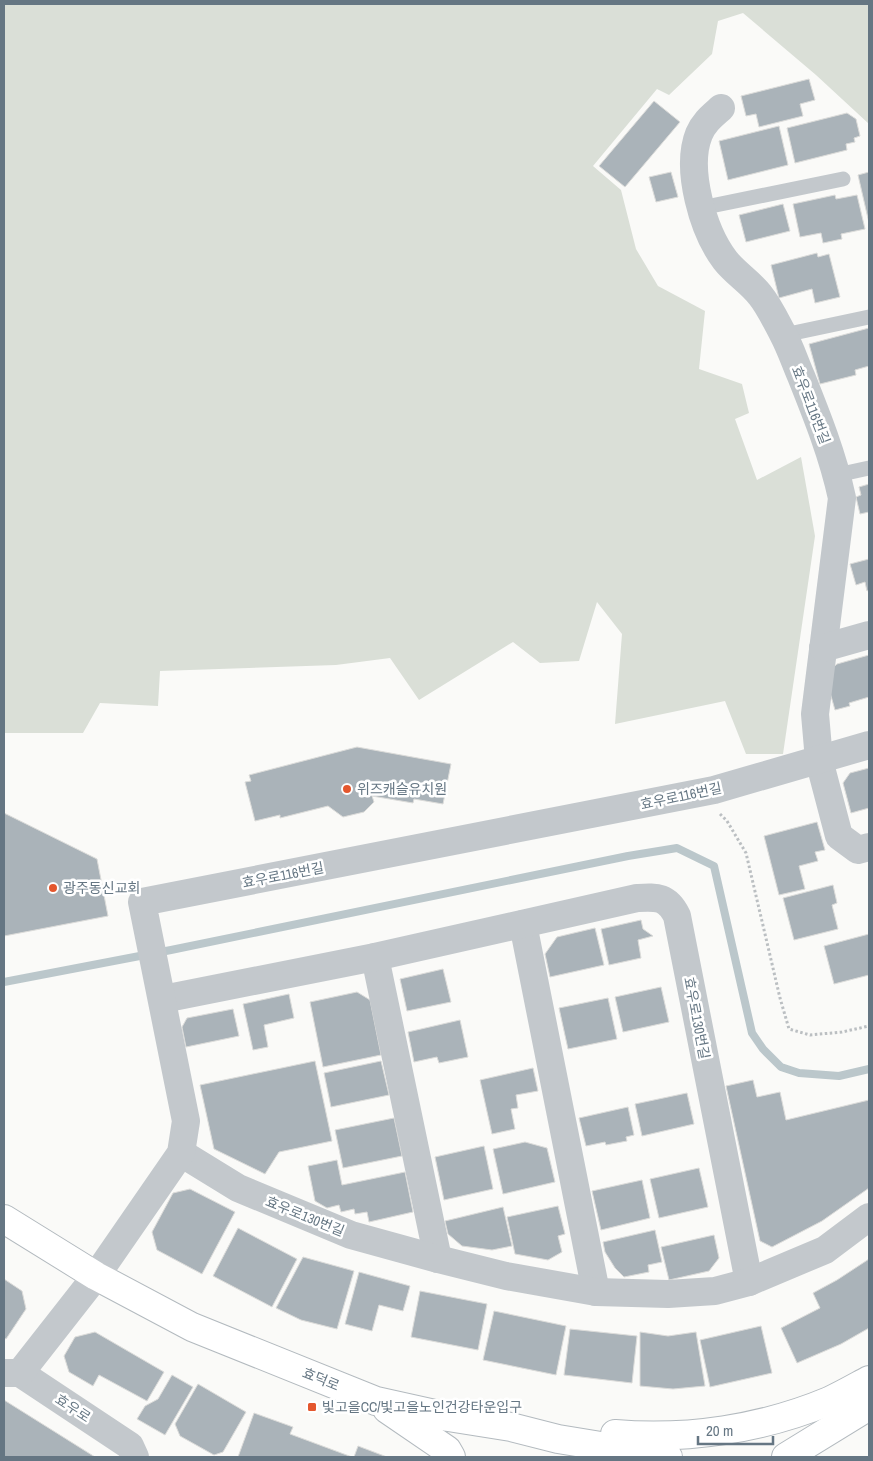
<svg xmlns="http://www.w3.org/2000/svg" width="873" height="1461" viewBox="0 0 873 1461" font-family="'Archivo Narrow','Noto Sans KR',sans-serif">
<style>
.green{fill:#dadfd7}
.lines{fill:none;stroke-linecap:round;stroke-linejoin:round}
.stream{stroke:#bbc7cb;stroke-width:8}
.building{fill:#aab3b9;stroke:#dcdcda}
.secondary-casing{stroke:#b3babf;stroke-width:30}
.path{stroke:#bbbfc2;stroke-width:3;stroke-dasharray:2.5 2.5;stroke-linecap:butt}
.service{stroke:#c3c8cc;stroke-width:15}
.minor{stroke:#c3c8cc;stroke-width:28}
.secondary{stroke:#fff;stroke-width:28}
.poi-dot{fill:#e4572e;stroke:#fff;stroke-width:2}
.labels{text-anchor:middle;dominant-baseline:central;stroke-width:5;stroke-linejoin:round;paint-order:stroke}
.street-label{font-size:14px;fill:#657683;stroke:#fff}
.poi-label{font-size:14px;fill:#657683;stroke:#fff;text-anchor:start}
</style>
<rect width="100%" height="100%" fill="#fafaf8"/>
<polygon class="green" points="4,4 869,4 869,124 816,75 743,13 718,21 712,54 669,95 657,89 593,166 621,190 636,249 658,286 705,311 699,369 742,384 749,413 735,419 757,480 801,457 815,536 783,754 746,754 725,701 615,724 622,634 597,602 579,661 540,663 513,642 419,700 390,658 336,665 160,671 158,706 100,703 83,733 4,733"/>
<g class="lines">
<polyline class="stream" points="4,982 171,950 628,856 677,848 714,866 752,1033 763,1049 781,1067 799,1073 839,1076 869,1069"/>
</g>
<g class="building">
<polygon points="809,79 815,100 800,104 803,116 759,127 756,114 746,116 741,96"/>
<polygon points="654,101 680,122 625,187 599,166"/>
<polygon points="847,113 856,119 860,136 854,138 855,142 846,144 847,150 795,163 787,128"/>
<polygon points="779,126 788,165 728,180 719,141"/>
<polygon points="671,172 678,197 656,202 649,177"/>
<polygon points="869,172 869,223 858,175"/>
<polygon points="835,195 836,199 857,195 865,229 841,234 842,239 823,243 821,233 800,237 793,204"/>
<polygon points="783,204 790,231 746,242 739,215"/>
<polygon points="817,253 818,257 829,254 840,297 815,303 812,289 779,298 771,265"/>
<polygon points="869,328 869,366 855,370 856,375 820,384 809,344"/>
<polygon points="869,484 869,512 860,514 856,497 861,495 859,487"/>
<polygon points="869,559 869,590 867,591 865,582 856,585 850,564"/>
<polygon points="869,655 869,697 849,703 850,706 835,710 825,675 837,664"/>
<polygon points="357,747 451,764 443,804 414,799 413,803 372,796 374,802 364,812 343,817 328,806 280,818 280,815 255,821 245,782 251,781 249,775"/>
<polygon points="869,768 869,808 851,813 843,783 850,773"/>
<polygon points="4,813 97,859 108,916 4,936"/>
<polygon points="817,822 825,850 815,852 818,861 799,866 805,889 779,895 764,836"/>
<polygon points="833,885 837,903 832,905 838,929 794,940 783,898"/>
<polygon points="641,920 643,929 653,936 638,940 641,958 609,965 601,929"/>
<polygon points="595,928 604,965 550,977 545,954 557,937"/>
<polygon points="869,934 869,975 834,984 824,946"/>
<polygon points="443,969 451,1002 407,1011 400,979"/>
<polygon points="661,987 669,1022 623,1032 615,997"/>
<polygon points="357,992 370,1000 381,1055 323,1067 310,1002"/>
<polygon points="289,994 294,1018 264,1025 268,1047 253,1050 243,1004"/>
<polygon points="608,998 617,1039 568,1049 559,1008"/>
<polygon points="233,1009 239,1036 186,1047 182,1027 187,1018"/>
<polygon points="460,1020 468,1057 439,1063 437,1057 414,1062 408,1032"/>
<polygon points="315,1061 332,1141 279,1152 265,1174 214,1149 200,1085"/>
<polygon points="381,1061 389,1095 331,1107 324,1073"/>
<polygon points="533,1068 538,1091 516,1095 518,1108 511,1109 515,1129 492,1134 480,1080"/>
<polygon points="753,1080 757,1097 780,1092 786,1120 869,1100 869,1188 822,1221 772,1247 760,1241 726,1086"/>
<polygon points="687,1093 694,1124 642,1136 635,1104"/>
<polygon points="628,1107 634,1135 626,1137 627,1141 606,1145 605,1142 586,1146 579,1118"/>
<polygon points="394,1118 402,1156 343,1168 335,1130"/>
<polygon points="525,1142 547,1148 555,1182 503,1194 493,1149"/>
<polygon points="484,1146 493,1189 444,1200 435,1157"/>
<polygon points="337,1160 342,1185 405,1172 413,1212 369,1222 367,1212 355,1214 354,1209 341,1212 339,1205 327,1208 315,1201 308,1166"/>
<polygon points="699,1168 708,1207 659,1218 650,1179"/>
<polygon points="642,1180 650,1218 601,1230 592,1191"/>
<polygon points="190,1189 235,1212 202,1274 157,1250 152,1232 173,1193"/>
<polygon points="558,1206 565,1234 558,1236 562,1252 548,1260 515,1254 507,1217"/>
<polygon points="503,1207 512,1246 492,1250 462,1246 448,1234 445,1221"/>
<polygon points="238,1228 297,1259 272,1307 213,1276"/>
<polygon points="655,1230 662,1262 648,1265 649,1272 624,1277 615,1268 605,1252 603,1242"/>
<polygon points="714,1235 719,1258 709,1271 669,1280 661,1247"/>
<polygon points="303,1257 354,1271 337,1329 301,1320 276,1308"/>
<polygon points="869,1259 869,1328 841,1344 797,1363 781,1328 820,1308 813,1293 837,1280"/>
<polygon points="359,1272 410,1286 403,1311 379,1305 372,1331 345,1324"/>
<polygon points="4,1279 22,1291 26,1309 6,1339 4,1338"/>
<polygon points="420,1291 487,1304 478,1350 411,1337"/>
<polygon points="494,1311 566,1326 556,1375 483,1360"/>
<polygon points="761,1326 772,1373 710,1387 700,1340"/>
<polygon points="570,1329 637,1336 632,1383 564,1375"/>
<polygon points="95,1332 164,1372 147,1401 99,1375 93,1386 69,1372 64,1356 75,1337"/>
<polygon points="640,1332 668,1336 696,1332 705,1386 673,1389 640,1386"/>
<polygon points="172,1375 193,1387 165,1435 137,1419 145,1406 158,1399"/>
<polygon points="198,1384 246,1412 223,1452 214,1455 180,1436 175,1424"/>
<polygon points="4,1400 95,1457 4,1457"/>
<polygon points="254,1413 293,1427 290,1434 352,1457 238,1457"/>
<polygon points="358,1446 387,1457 354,1457"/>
</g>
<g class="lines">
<g class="secondary-casing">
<g id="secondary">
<polyline points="4,1219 96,1276 192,1327 376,1401 448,1417 511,1427 558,1439 668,1457"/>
<polyline points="387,1409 447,1450 451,1457"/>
<path d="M 615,1434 C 687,1440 762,1429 829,1401 C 842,1395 856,1387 869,1380"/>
<polyline points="786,1457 869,1406"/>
</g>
</g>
<polyline class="path" points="720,814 727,821 746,853 780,998 789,1029 810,1035 842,1032 869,1026"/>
<g class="service">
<polyline points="701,208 843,179"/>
<polyline points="784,335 869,317"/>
<polyline points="837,475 869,468"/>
</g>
<g class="minor">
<path d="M 721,108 C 712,116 704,122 699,134 C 685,169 703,231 725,260 C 735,273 750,282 760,295 C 769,306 776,321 783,334 C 790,347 795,362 801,376 C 817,416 833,456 842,498 L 815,714 L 819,760 L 839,836 L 858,850 L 869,847"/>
<polyline points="823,648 869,635"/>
<polyline points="523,924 596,1292"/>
<polyline points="375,957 438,1259"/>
<path d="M 163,999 L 375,957 L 637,898 C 657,897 667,896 677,916 L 749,1282"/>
<polyline points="181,1153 238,1188 351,1235 438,1259 506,1276 596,1292 668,1294 715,1291 749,1282 825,1250 869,1217"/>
<polyline points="4,1373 20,1373 130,1446 135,1457"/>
<polyline points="20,1373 96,1276 181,1153 186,1121 142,902 714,790 869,745"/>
</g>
<use href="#secondary" class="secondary"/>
</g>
<g class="poi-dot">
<circle cx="347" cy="789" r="5"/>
<circle cx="53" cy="888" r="5"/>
<rect x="307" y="1402" width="10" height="10" rx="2.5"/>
</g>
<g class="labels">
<g class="street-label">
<text transform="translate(811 405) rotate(69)">효우로116번길</text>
<text transform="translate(681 796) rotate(-12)">효우로116번길</text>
<text transform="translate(283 875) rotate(-11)">효우로116번길</text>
<text transform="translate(697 1018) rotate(79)">효우로130번길</text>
<text transform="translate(305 1216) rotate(22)">효우로130번길</text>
<text transform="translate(321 1379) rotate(22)">효덕로</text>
<text transform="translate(73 1408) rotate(33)">효우로</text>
</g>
<g class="poi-label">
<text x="357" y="789">위즈캐슬유치원</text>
<text x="63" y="888">광주동신교회</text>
<text x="322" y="1407">빛고을CC/빛고을노인건강타운입구</text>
</g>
</g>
<rect width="873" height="1461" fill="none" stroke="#657683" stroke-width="10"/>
<path d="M698 1436v8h75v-8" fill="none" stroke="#657683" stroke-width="2.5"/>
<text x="706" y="1436" font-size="15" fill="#657683" stroke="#ffffff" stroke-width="4" paint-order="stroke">20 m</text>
</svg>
